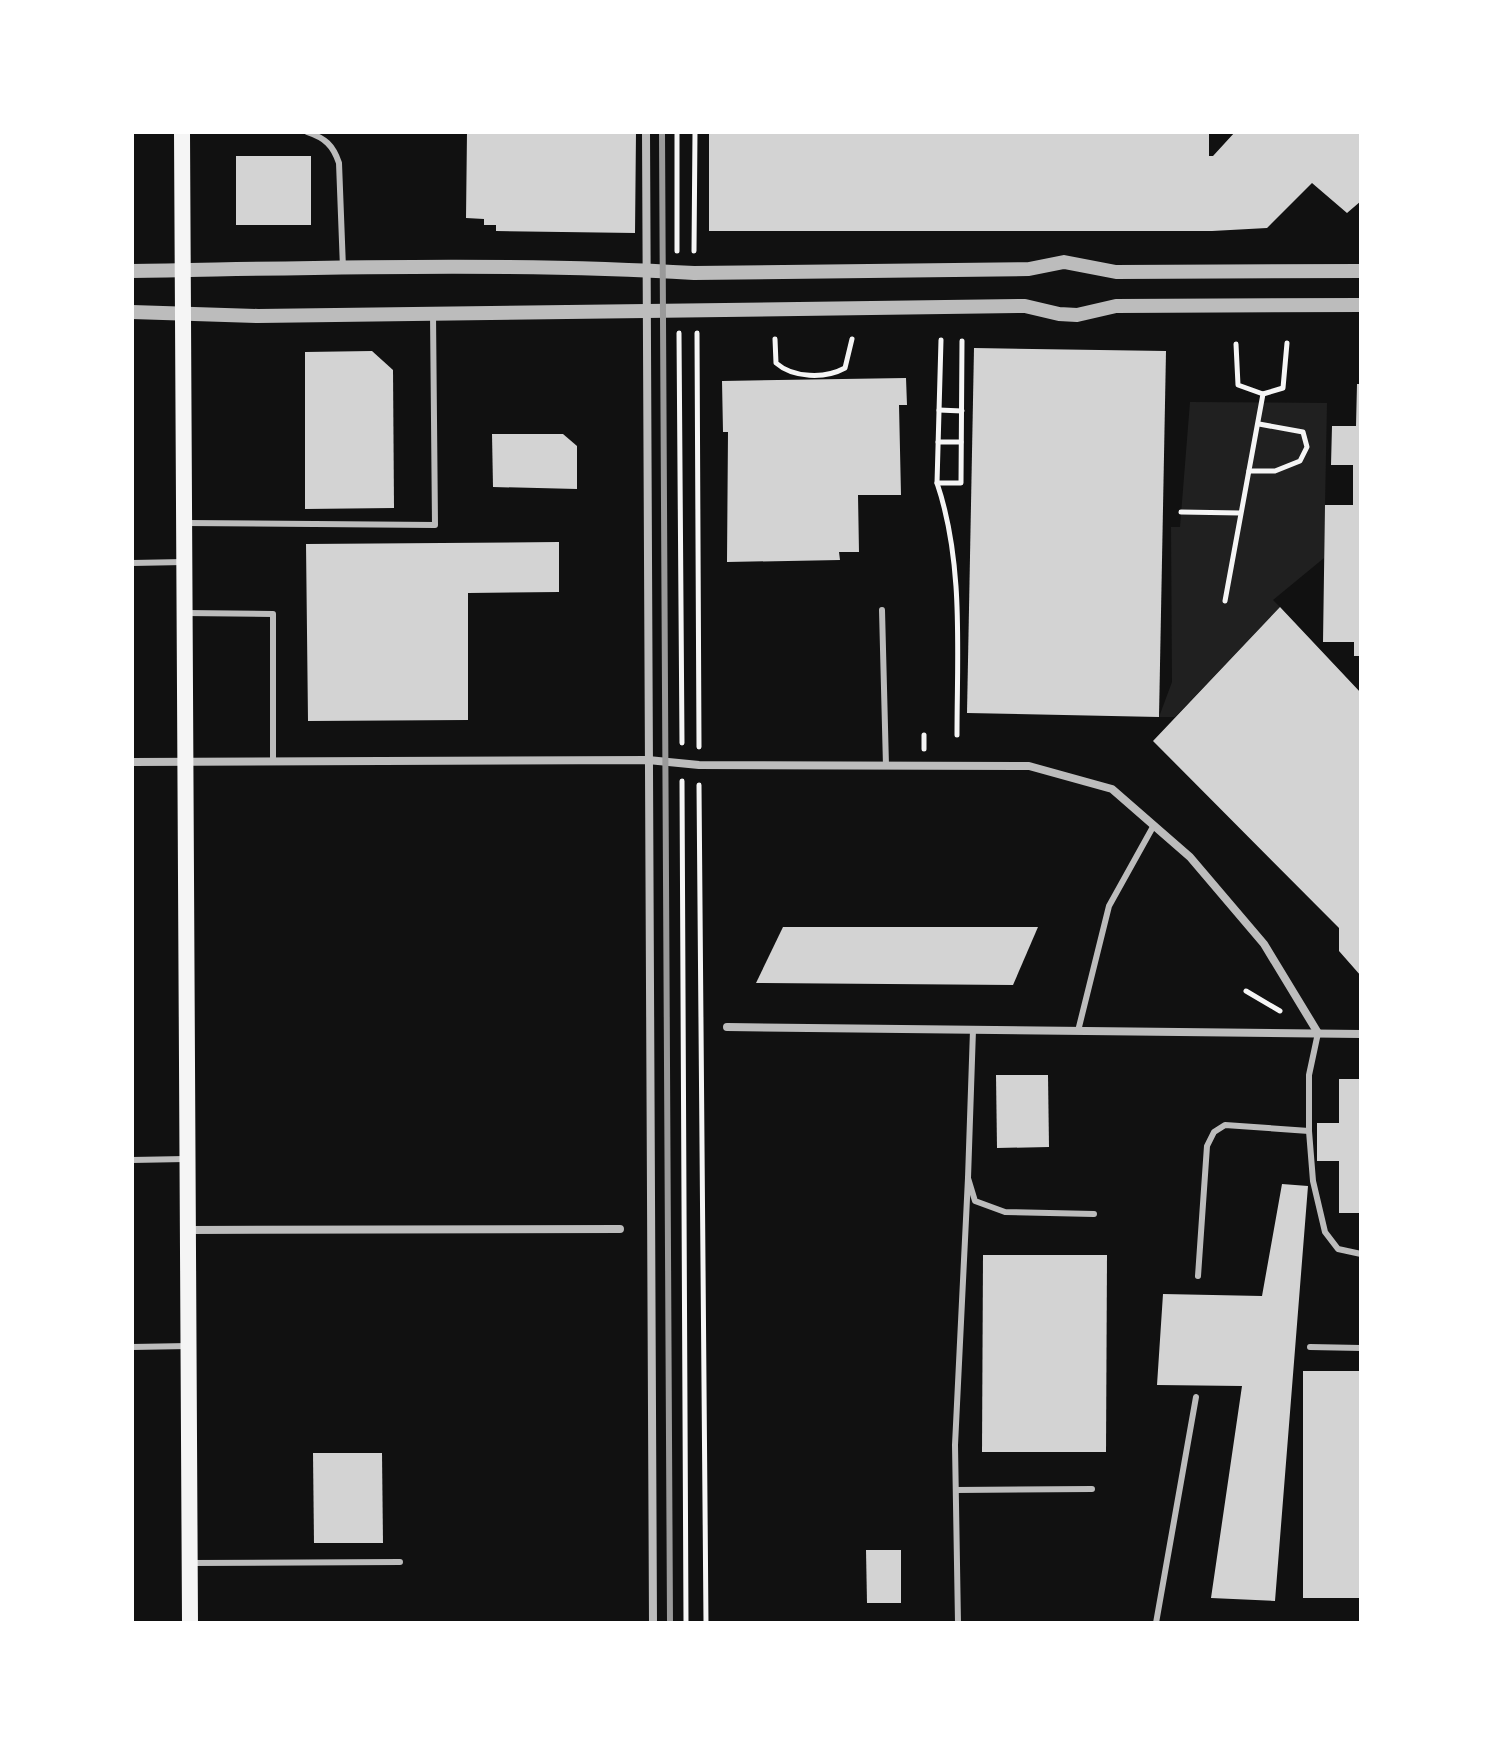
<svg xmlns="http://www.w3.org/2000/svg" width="1493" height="1755" viewBox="0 0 1493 1755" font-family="'Source Sans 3',sans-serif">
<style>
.green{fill:#202020}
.building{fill:#d3d3d3}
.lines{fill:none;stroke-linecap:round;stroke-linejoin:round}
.path{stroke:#f5f5f5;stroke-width:5}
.service{stroke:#bcbcbc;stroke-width:6}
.minor{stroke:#bcbcbc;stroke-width:8}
.tertiary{stroke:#bcbcbc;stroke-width:14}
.secondary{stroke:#f5f5f5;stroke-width:16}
.rail{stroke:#9a9a9a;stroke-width:6}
</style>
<rect width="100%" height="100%" fill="#111"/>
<polygon class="green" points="1190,402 1327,403 1324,558 1273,600 1280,607 1175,717 1159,717 1172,682 1171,527 1180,527"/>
<g class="building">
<polygon points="467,132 636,132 635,233 496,231 496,225 484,225 484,219 466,218"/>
<polygon points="709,132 1209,132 1209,156 1213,156 1235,132 1361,132 1361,201 1347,213 1312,183 1267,228 1212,231 709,231"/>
<rect x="236" y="156" width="75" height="69"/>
<polygon points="974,348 1166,351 1159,717 967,713"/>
<polygon points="372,351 393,370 394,508 305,509 305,352"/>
<polygon points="906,378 907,405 899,405 901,495 858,495 859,552 839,552 840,560 727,562 728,432 723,432 722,381"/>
<polygon points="1357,384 1361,384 1361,656 1354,656 1354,642 1323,642 1325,505 1353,505 1353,465 1331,465 1332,426 1356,426"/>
<polygon points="492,434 563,434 577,446 577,489 493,487"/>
<polygon points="559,542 559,592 468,593 468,720 308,721 306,544"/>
<polygon points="1280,607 1361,693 1361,976 1339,951 1339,928 1153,741"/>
<polygon points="783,927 1038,927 1013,985 756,983"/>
<polygon points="996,1075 1048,1075 1049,1147 997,1148"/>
<polygon points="1339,1079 1361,1079 1361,1213 1339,1213 1339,1161 1317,1161 1317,1123 1339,1123"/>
<polygon points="1282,1184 1308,1186 1275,1601 1211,1598 1242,1386 1157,1385 1163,1294 1262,1296"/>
<polygon points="983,1255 1107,1255 1106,1452 982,1452"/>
<rect x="1303" y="1371" width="58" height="227"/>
<polygon points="313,1453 382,1453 383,1543 314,1543"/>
<polygon points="866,1550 901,1550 901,1603 867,1603"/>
</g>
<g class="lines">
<g class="path">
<polyline points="677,251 677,132"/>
<polyline points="694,251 695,132"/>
<polyline points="679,333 682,743"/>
<polyline points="697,333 699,747"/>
<path d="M 775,339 L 776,363 C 793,378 825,379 845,368 L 852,339"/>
<polyline points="941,340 937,483 961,483 962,341"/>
<polyline points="1236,344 1238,385 1263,394 1283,388 1287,343"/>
<polyline points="939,410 962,411"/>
<polyline points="938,442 961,442"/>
<polyline points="1249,471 1275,471 1300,461 1307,447 1303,432 1259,424"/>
<path d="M 937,483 C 964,563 957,652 957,735"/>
<polyline points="1181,512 1240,513"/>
<polyline points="1225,601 1263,394"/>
<polyline points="924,735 924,749"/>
<polyline points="682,781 686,1623"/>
<polyline points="699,785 706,1623"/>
<polyline points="1246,991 1280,1011"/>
</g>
<g class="service">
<path d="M 307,132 C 325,138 333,145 339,163 L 343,268"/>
<polyline points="185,523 435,525 433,314"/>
<polyline points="132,563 184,562"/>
<polyline points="882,610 886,766"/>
<polyline points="185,613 273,614 273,762"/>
<polyline points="973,1030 968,1178 975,1201 1005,1212 1094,1214"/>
<polyline points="1078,1031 1109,906 1154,825"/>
<polyline points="1318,1033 1309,1075 1309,1131 1313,1181 1325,1232 1338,1249 1361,1254"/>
<polyline points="132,1160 185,1159"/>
<polyline points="1198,1276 1207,1146 1214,1132 1225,1125 1309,1131"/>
<polyline points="132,1347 188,1346"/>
<polyline points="1310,1347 1361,1348"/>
<polyline points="956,1490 1092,1489"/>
<polyline points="190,1563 400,1562"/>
<polyline points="958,1623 955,1445 968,1178"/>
<polyline points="1156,1623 1196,1397"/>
</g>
<g class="minor">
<polyline points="646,132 653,1623"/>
<polyline points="132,762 648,760 699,765 1029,766 1112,789 1190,857 1264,944 1318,1033"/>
<polyline points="727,1027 1361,1034"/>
<polyline points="190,1230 620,1229"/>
</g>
<g class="tertiary">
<path d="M 132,271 C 319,268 507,262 694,273 L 1029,269 L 1064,262 L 1116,272 L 1361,271"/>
<polyline points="132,312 258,316 1025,306 1059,314 1077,315 1116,306 1361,305"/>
</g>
<polyline class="secondary" points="182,132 190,1623"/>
<polyline class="rail" points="662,132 670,1623"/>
</g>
<rect width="1493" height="1755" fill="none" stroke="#ffffff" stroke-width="268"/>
</svg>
